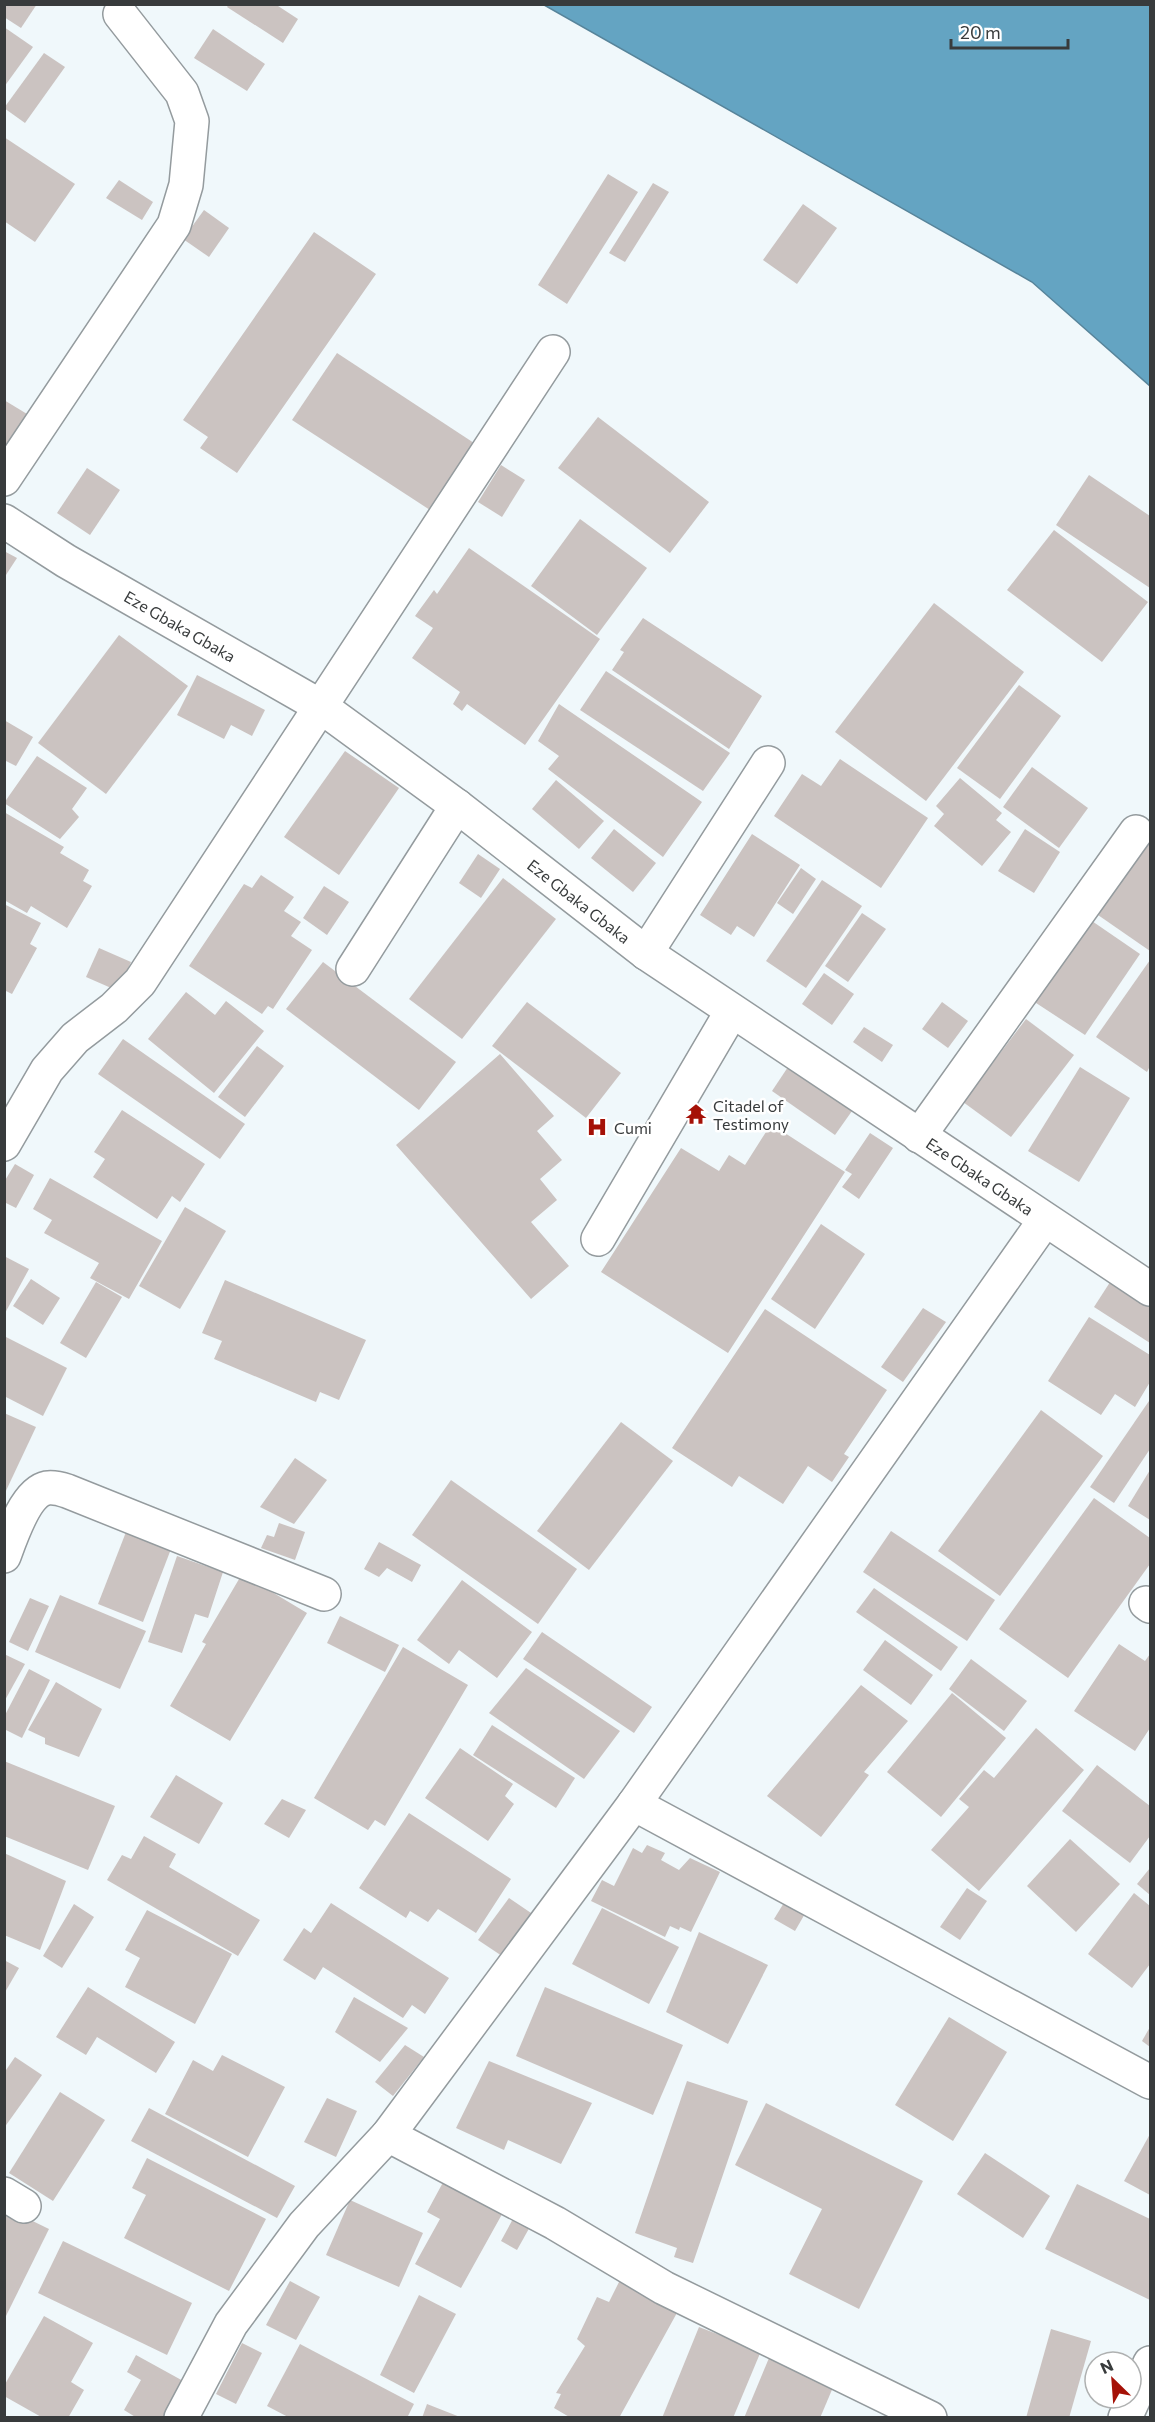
<svg xmlns="http://www.w3.org/2000/svg" width="1155" height="2422" viewBox="0 0 1155 2422" font-family="Commissioner,sans-serif">
<style>
.water{fill:#64a4c2;stroke:#57849a;stroke-width:1.5}
.building{fill:#cbc3c1}
.lines{fill:none;stroke-linecap:round;stroke-linejoin:round}
.minor-casing{stroke:#949b9e;stroke-width:36}
.minor{stroke:#fff;stroke-width:33}
.labels{text-anchor:middle;dominant-baseline:central;stroke-width:5;stroke-linejoin:round;paint-order:stroke}
.street-label{font-size:16px;fill:#383b3c;stroke:#fff}
.poi-label{font-size:16px;fill:#383b3c;stroke:#fff;text-anchor:start}
</style>
<rect width="100%" height="100%" fill="#f0f8fb"/>
<polygon class="water" points="544,5 1150,5 1150,386 1032,282"/>
<g class="building">
<polygon points="4,4 37,4 21,28 4,17"/>
<polygon points="229,4 275,4 298,19 283,43 227,7"/>
<polygon points="4,27 33,47 4,87"/>
<polygon points="213,29 265,64 247,91 194,58"/>
<polygon points="44,53 65,67 25,123 4,108"/>
<polygon points="4,137 75,184 35,242 4,221"/>
<polygon points="608,174 638,192 567,304 538,285"/>
<polygon points="119,180 153,202 142,220 106,198"/>
<polygon points="653,183 669,192 625,262 609,253"/>
<polygon points="803,204 837,228 797,284 763,260"/>
<polygon points="204,210 229,228 209,257 183,239"/>
<polygon points="314,232 376,274 237,473 200,448 208,437 183,420"/>
<polygon points="337,353 474,443 430,510 292,420"/>
<polygon points="4,400 32,417 4,451"/>
<polygon points="598,417 709,502 670,553 558,468"/>
<polygon points="501,465 525,480 502,517 478,502"/>
<polygon points="87,468 120,490 90,535 57,513"/>
<polygon points="1089,475 1150,516 1150,588 1056,525"/>
<polygon points="580,519 647,568 597,635 531,586"/>
<polygon points="1054,530 1148,602 1102,662 1007,590"/>
<polygon points="469,548 600,639 525,745 467,704 462,711 453,704 460,692 412,658 433,628 415,616 434,590 437,594"/>
<polygon points="4,551 17,558 4,578"/>
<polygon points="934,603 1024,672 926,801 835,732"/>
<polygon points="643,618 762,696 729,749 612,670 624,652 620,650"/>
<polygon points="119,635 188,686 106,794 38,743"/>
<polygon points="606,671 730,753 703,791 580,710"/>
<polygon points="197,675 265,710 252,736 231,725 224,739 177,715"/>
<polygon points="1019,685 1061,716 1000,799 957,768"/>
<polygon points="559,704 702,802 663,857 548,769 559,756 538,741"/>
<polygon points="4,720 33,737 16,766 4,760"/>
<polygon points="345,751 399,788 339,875 284,837"/>
<polygon points="37,756 87,788 72,809 79,817 60,839 4,803"/>
<polygon points="840,759 928,818 881,888 774,816 802,774 821,786"/>
<polygon points="1032,767 1088,808 1059,848 1003,807"/>
<polygon points="960,778 1002,813 996,820 1011,832 982,866 934,826 944,814 936,806"/>
<polygon points="556,780 604,821 579,849 532,809"/>
<polygon points="4,812 64,847 60,853 89,870 83,881 92,886 67,928 31,906 27,913 4,900"/>
<polygon points="614,829 656,863 633,892 591,858"/>
<polygon points="1025,829 1060,852 1034,893 998,871"/>
<polygon points="752,834 800,865 754,937 737,926 731,935 700,915"/>
<polygon points="1150,840 1150,951 1098,915"/>
<polygon points="478,854 500,869 481,898 459,883"/>
<polygon points="801,868 816,879 793,914 777,903"/>
<polygon points="261,875 294,897 284,911 301,922 291,936 312,950 273,1009 268,1006 262,1014 189,966 244,884 252,888"/>
<polygon points="503,878 556,919 462,1039 409,999"/>
<polygon points="822,880 862,906 806,988 766,961"/>
<polygon points="324,886 349,902 327,935 303,918"/>
<polygon points="4,904 41,923 30,944 37,948 12,994 4,990"/>
<polygon points="862,913 886,929 848,982 825,966"/>
<polygon points="1089,919 1140,954 1085,1035 1033,1001"/>
<polygon points="99,948 131,962 118,991 86,977"/>
<polygon points="1150,960 1150,1066 1147,1072 1096,1037"/>
<polygon points="323,962 456,1062 419,1110 286,1009"/>
<polygon points="824,973 854,994 832,1025 802,1004"/>
<polygon points="186,992 215,1015 226,1001 264,1031 214,1093 148,1039"/>
<polygon points="527,1002 621,1073 586,1118 492,1046"/>
<polygon points="942,1002 968,1021 948,1048 922,1029"/>
<polygon points="1026,1019 1074,1055 1011,1137 963,1102"/>
<polygon points="864,1027 893,1045 882,1062 853,1042"/>
<polygon points="123,1039 245,1124 220,1159 98,1074"/>
<polygon points="257,1046 284,1066 245,1117 218,1097"/>
<polygon points="500,1054 554,1116 537,1131 562,1160 540,1179 557,1200 531,1222 569,1266 531,1299 396,1145"/>
<polygon points="788,1067 852,1111 835,1135 772,1091"/>
<polygon points="1080,1067 1130,1098 1079,1182 1028,1151"/>
<polygon points="122,1110 205,1164 180,1202 172,1196 157,1219 93,1177 105,1159 94,1152"/>
<polygon points="771,1124 845,1172 728,1353 601,1272 681,1148 719,1171 729,1155 745,1165"/>
<polygon points="870,1133 893,1148 859,1199 842,1187 852,1174 845,1170"/>
<polygon points="15,1164 34,1175 16,1208 4,1202 4,1182"/>
<polygon points="50,1178 162,1241 129,1299 90,1278 99,1263 44,1233 52,1220 33,1209"/>
<polygon points="185,1207 226,1231 180,1309 139,1286"/>
<polygon points="821,1224 865,1254 815,1329 771,1299"/>
<polygon points="4,1256 29,1269 4,1315"/>
<polygon points="1114,1276 1150,1299 1150,1343 1094,1307"/>
<polygon points="31,1279 60,1298 43,1325 13,1306"/>
<polygon points="225,1280 366,1340 339,1400 320,1392 316,1402 214,1359 222,1341 202,1333"/>
<polygon points="96,1282 122,1297 86,1358 60,1343"/>
<polygon points="923,1308 946,1322 903,1382 881,1367"/>
<polygon points="765,1309 887,1390 844,1454 849,1457 832,1482 808,1466 783,1504 739,1476 732,1487 672,1448"/>
<polygon points="1089,1317 1150,1355 1150,1382 1135,1407 1115,1394 1101,1415 1048,1381"/>
<polygon points="4,1336 67,1368 43,1416 4,1396"/>
<polygon points="1149,1401 1150,1402 1150,1449 1114,1503 1090,1487"/>
<polygon points="1041,1410 1103,1456 1000,1596 938,1551"/>
<polygon points="4,1413 36,1427 4,1495"/>
<polygon points="621,1422 673,1461 589,1570 537,1531"/>
<polygon points="295,1458 327,1480 294,1524 260,1507"/>
<polygon points="1150,1470 1150,1520 1128,1506"/>
<polygon points="451,1480 577,1569 538,1624 412,1535"/>
<polygon points="1094,1498 1150,1538 1150,1564 1068,1678 999,1629"/>
<polygon points="279,1523 305,1532 295,1560 261,1548 267,1535 274,1537"/>
<polygon points="891,1531 995,1600 967,1641 863,1572"/>
<polygon points="126,1532 171,1549 143,1622 98,1604"/>
<polygon points="379,1542 421,1565 412,1582 387,1568 379,1577 364,1569"/>
<polygon points="177,1556 223,1572 208,1618 195,1614 182,1653 148,1642"/>
<polygon points="242,1574 307,1613 230,1741 170,1706 206,1644 202,1642"/>
<polygon points="462,1580 532,1632 497,1678 459,1650 449,1664 417,1640"/>
<polygon points="874,1588 958,1647 941,1671 856,1612"/>
<polygon points="60,1595 146,1631 120,1689 35,1652"/>
<polygon points="30,1598 49,1606 28,1651 9,1642"/>
<polygon points="340,1616 399,1645 385,1672 327,1643"/>
<polygon points="542,1632 652,1707 634,1733 523,1659"/>
<polygon points="885,1640 933,1675 911,1705 863,1670"/>
<polygon points="1119,1644 1145,1661 1150,1654 1150,1728 1135,1751 1074,1711"/>
<polygon points="403,1647 468,1685 385,1826 375,1820 368,1830 314,1798"/>
<polygon points="4,1654 25,1664 4,1702"/>
<polygon points="971,1659 1027,1701 1004,1731 949,1689"/>
<polygon points="526,1668 620,1731 584,1779 489,1713"/>
<polygon points="29,1669 50,1680 22,1738 4,1729 4,1717"/>
<polygon points="56,1682 102,1709 79,1757 45,1744 45,1738 28,1730"/>
<polygon points="861,1685 908,1721 864,1772 869,1775 821,1837 767,1796"/>
<polygon points="952,1693 1006,1738 941,1817 887,1772"/>
<polygon points="492,1725 575,1778 556,1808 473,1755"/>
<polygon points="1036,1728 1084,1770 979,1891 931,1850 969,1807 959,1799 984,1770 994,1778"/>
<polygon points="460,1748 513,1784 505,1796 514,1804 488,1841 425,1798"/>
<polygon points="4,1761 115,1806 88,1870 4,1836"/>
<polygon points="1097,1765 1150,1806 1150,1836 1130,1863 1062,1811"/>
<polygon points="176,1775 223,1803 199,1844 150,1817"/>
<polygon points="282,1799 306,1810 289,1838 264,1824"/>
<polygon points="409,1813 511,1879 476,1933 438,1909 428,1922 410,1911 406,1918 359,1888"/>
<polygon points="144,1836 176,1854 169,1867 260,1920 238,1956 107,1880 122,1855 131,1859"/>
<polygon points="1070,1839 1120,1884 1076,1932 1027,1886"/>
<polygon points="647,1845 665,1853 661,1860 679,1870 690,1858 720,1872 691,1932 680,1927 679,1930 670,1926 665,1937 591,1901 602,1880 614,1886 633,1848 642,1853"/>
<polygon points="4,1853 66,1881 40,1950 4,1935"/>
<polygon points="1150,1868 1150,1895 1137,1884"/>
<polygon points="967,1888 987,1901 960,1940 940,1927"/>
<polygon points="790,1893 810,1905 795,1931 774,1919"/>
<polygon points="1134,1893 1150,1906 1150,1964 1132,1988 1088,1954"/>
<polygon points="509,1898 534,1915 505,1958 478,1940"/>
<polygon points="331,1903 449,1978 425,2014 412,2005 403,2018 323,1967 315,1980 283,1960 304,1928 311,1933"/>
<polygon points="74,1904 94,1917 62,1968 43,1956"/>
<polygon points="602,1908 679,1947 649,2004 572,1964"/>
<polygon points="147,1910 232,1954 195,2024 125,1987 140,1958 125,1950"/>
<polygon points="699,1932 768,1965 728,2044 666,2012"/>
<polygon points="4,1960 19,1968 4,1994"/>
<polygon points="88,1987 175,2042 156,2073 97,2037 86,2055 56,2037"/>
<polygon points="545,1987 683,2045 653,2115 516,2056"/>
<polygon points="354,1997 408,2028 380,2062 335,2032"/>
<polygon points="949,2017 1007,2052 953,2141 895,2105"/>
<polygon points="1150,2027 1150,2047 1142,2041"/>
<polygon points="405,2045 424,2057 393,2096 375,2082"/>
<polygon points="222,2055 285,2087 248,2157 165,2114 193,2060 213,2071"/>
<polygon points="15,2057 42,2075 4,2128 4,2073"/>
<polygon points="489,2061 592,2103 561,2164 508,2140 504,2150 456,2128"/>
<polygon points="687,2081 748,2101 693,2263 674,2257 677,2248 635,2233"/>
<polygon points="60,2092 105,2120 53,2201 9,2173"/>
<polygon points="327,2098 357,2111 336,2157 304,2142"/>
<polygon points="766,2103 923,2181 859,2309 789,2274 822,2209 735,2165"/>
<polygon points="149,2108 295,2186 277,2218 131,2141"/>
<polygon points="1150,2134 1150,2195 1124,2181"/>
<polygon points="985,2153 1050,2196 1023,2238 957,2194"/>
<polygon points="147,2158 266,2219 229,2291 124,2238 146,2195 132,2188"/>
<polygon points="447,2175 506,2207 461,2288 415,2264 440,2219 427,2212"/>
<polygon points="1077,2184 1150,2219 1150,2300 1045,2249"/>
<polygon points="350,2200 423,2233 399,2287 326,2255"/>
<polygon points="8,2209 49,2229 4,2320 4,2216"/>
<polygon points="514,2217 531,2225 517,2250 501,2241"/>
<polygon points="63,2241 192,2303 167,2355 38,2293"/>
<polygon points="621,2278 678,2311 619,2418 571,2418 554,2408 561,2394 556,2393 585,2346 577,2339 597,2297 609,2302"/>
<polygon points="290,2281 320,2297 296,2340 266,2325"/>
<polygon points="419,2295 456,2314 414,2393 380,2375"/>
<polygon points="44,2316 93,2343 71,2382 84,2390 68,2418 43,2418 4,2396 4,2386"/>
<polygon points="699,2327 761,2351 733,2418 662,2418"/>
<polygon points="1051,2329 1091,2341 1069,2418 1026,2418"/>
<polygon points="242,2343 262,2353 236,2404 216,2394"/>
<polygon points="300,2344 414,2404 407,2418 290,2418 267,2406"/>
<polygon points="136,2355 185,2382 165,2418 137,2418 124,2410 141,2380 127,2372"/>
<polygon points="769,2358 834,2385 820,2418 744,2418"/>
<polygon points="427,2404 460,2417 460,2418 422,2418"/>
</g>
<g class="lines">
<g class="minor-casing">
<g id="minor">
<polyline points="4,479 174,225 186,185 192,121 182,93 120,14"/>
<polyline points="4,521 66,561 320,706 457,806 646,953 1150,1289"/>
<polyline points="646,953 768,763"/>
<polyline points="353,969 457,806"/>
<polyline points="919,1136 1136,832"/>
<polyline points="4,1144 47,1070 75,1038 114,1008 140,982 553,352"/>
<polyline points="598,1239 732,1011"/>
<path d="M 4,1556 C 11,1537 26,1492 47,1488 C 53,1487 61,1489 67,1491 L 324,1594"/>
<polyline points="1146,1603 1150,1606"/>
<polyline points="634,1804 1150,2082"/>
<polyline points="388,2135 555,2223 664,2288 930,2418"/>
<polyline points="4,2194 24,2206"/>
<polyline points="181,2418 231,2324 304,2225 388,2135 634,1804 1045,1220"/>
<polyline points="1125,2418 1150,2363"/>
</g>
</g>
<use href="#minor" class="minor"/>
</g>
<defs>
<g id="temple-bare" transform="scale(1.62)"><path d="M0-6L5-2H3V0L6.5 2.5H4V6H1.5V3h-3V6H-4V2.5H-6.5L-3 0V-2H-5Z" fill="#a51107" stroke="#fff" stroke-width="2.5" paint-order="stroke"/></g>
<g id="hospital-bare" transform="scale(1.62)"><path d="M-5-5h3v3.5h4V-5h3V5h-3V1.5h-4V5h-3Z" fill="#a51107" stroke="#fff" stroke-width="2.5" paint-order="stroke"/></g>
</defs>
<g fill-rule="evenodd">
<use href="#temple-bare" x="696" y="1114"/>
<use href="#hospital-bare" x="597" y="1127"/>
</g>
<g class="labels">
<g class="street-label">
<text transform="translate(180 626) rotate(30)">Eze Gbaka Gbaka</text>
<text transform="translate(579 901) rotate(38)">Eze Gbaka Gbaka</text>
<text transform="translate(980 1176) rotate(34)">Eze Gbaka Gbaka</text>
</g>
<g class="poi-label">
<text x="713" y="1105">Citadel of<tspan x="713" dy="18">Testimony</tspan></text>
<text x="614" y="1127">Cumi</text>
</g>
</g>
<rect width="1155" height="2422" fill="none" stroke="#383b3c" stroke-width="12"/>
<g transform="translate(1113 2380) rotate(335)"><circle r="28" fill="#ffffff" stroke="#afb1b1" stroke-width="1.5"/>
<path d="M0-4.5L10 22L0 15L-10 22Z" fill="#a51107"/>
<text y="-9" font-size="16" font-weight="bold" text-anchor="middle" fill="#383b3c">N</text>
</g>
<path d="M951 39v9h117v-9" fill="none" stroke="#383b3c" stroke-width="3"/>
<text x="960" y="39" font-size="18" fill="#383b3c" stroke="#ffffff" stroke-width="4.5" paint-order="stroke">20 m</text>
</svg>
